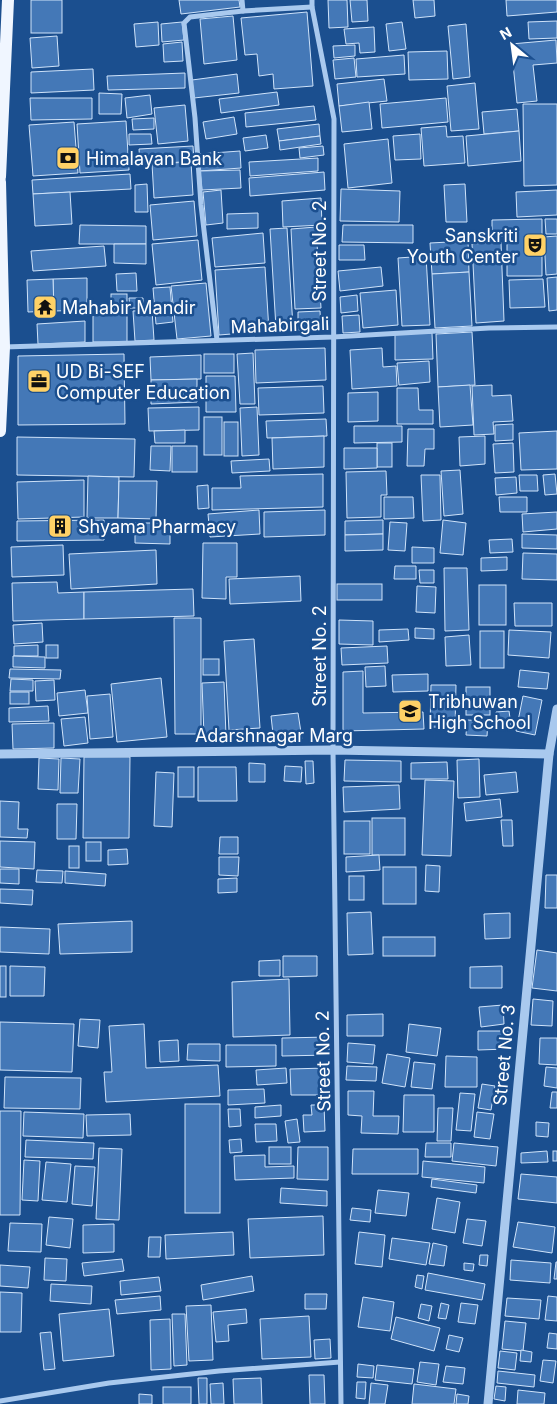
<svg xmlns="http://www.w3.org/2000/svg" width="557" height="1404" viewBox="0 0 557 1404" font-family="Inter,sans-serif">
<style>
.building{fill:#4478b7;stroke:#cfe3fa}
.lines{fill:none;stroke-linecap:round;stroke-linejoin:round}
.minor{stroke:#a9c9ee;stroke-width:5}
.tertiary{stroke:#a9c9ee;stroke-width:9}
.primary{stroke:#f0f6ff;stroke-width:12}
.labels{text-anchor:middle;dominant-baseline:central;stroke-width:5;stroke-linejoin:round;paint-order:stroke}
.poi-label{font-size:18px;fill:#fff;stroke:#1b4f8f;text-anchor:start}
.street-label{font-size:18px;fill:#fff;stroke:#1b4f8f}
</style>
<rect width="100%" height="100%" fill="#1b4f8f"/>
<g class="building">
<rect x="31" y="0" width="31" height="33"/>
<polygon points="179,0 239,0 240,7 181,14"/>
<polygon points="328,0 347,0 348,27 329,28"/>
<polygon points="350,0 367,0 368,21 352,22"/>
<polygon points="413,0 434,0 435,16 415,18"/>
<polygon points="506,0 557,0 557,12 507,16"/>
<polygon points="307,12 313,86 274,89 273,74 259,76 257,54 245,55 241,18"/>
<polygon points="233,16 237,60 204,64 200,19"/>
<polygon points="557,21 557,38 529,39 528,22"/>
<polygon points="158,22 159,45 136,47 134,24"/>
<polygon points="182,22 184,40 162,42 161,24"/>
<polygon points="402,22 406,49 389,51 386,24"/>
<polygon points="466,24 470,77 453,79 448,26"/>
<polygon points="374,27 375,52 360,53 359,43 346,44 344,29"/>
<polygon points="57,36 59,66 32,68 30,38"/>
<polygon points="556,40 557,63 533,65 537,101 517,103 511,44"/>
<polygon points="182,42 183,61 164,62 163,44"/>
<polygon points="355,45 355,56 334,58 333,46"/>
<polygon points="447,51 448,79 409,80 408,52"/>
<polygon points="404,55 405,74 357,77 356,59"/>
<polygon points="354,58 356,77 335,79 333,60"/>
<polygon points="93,69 94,90 31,93 31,72"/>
<polygon points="185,73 185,88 108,90 107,76"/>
<polygon points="237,74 239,93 194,98 192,80"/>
<polygon points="384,79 387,101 339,106 337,84"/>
<polygon points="475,83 479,129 451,131 447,86"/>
<polygon points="277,92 279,105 221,113 219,99"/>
<polygon points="99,93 122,94 121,114 99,114"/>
<polygon points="150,95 152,114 127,118 125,98"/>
<polygon points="30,98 92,98 92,119 31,120"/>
<polygon points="446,98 448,122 382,128 380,104"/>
<polygon points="369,102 372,129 342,132 339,106"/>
<polygon points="523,104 557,104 557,185 524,186"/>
<polygon points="185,105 188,141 158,144 154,108"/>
<polygon points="314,106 316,120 246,127 245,113"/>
<polygon points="517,109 519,131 484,134 482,112"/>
<polygon points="234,117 237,134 206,139 203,122"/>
<polygon points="154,118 154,129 133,130 132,119"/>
<polygon points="126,121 129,170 80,173 77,124"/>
<polygon points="74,122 78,173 33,176 29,125"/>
<polygon points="319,124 320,136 279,141 277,129"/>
<polygon points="446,126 447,137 463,136 465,163 424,166 421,128"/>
<polygon points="519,131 521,161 468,166 466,136"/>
<polygon points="129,134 151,134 152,144 129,145"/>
<polygon points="420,134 421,159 395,160 393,136"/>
<polygon points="266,135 268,148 245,151 243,138"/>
<polygon points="320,136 321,144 280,150 279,141"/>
<polygon points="388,139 392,183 348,188 344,144"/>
<polygon points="193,146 194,161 140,165 139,149"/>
<polygon points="323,146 324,155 300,158 299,148"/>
<polygon points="240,151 241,168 200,171 199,154"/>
<polygon points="318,158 318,171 250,176 249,162"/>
<polygon points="191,162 193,195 154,198 152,164"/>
<polygon points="240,170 241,188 202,190 200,171"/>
<polygon points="324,172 325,190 250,196 249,178"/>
<polygon points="130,174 131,189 33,194 32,180"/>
<polygon points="147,184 148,212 135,212 135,185"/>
<polygon points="465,184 467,222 446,222 444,185"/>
<polygon points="341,189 400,191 399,222 340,221"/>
<polygon points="221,190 223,223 206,225 203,192"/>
<polygon points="557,190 557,215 517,217 516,192"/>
<polygon points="70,192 72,224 35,226 33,194"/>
<polygon points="321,198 322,225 283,227 282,201"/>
<polygon points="194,201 197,236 153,240 150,205"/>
<polygon points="258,213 258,228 227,229 227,214"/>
<polygon points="542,219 542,276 507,276 507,236 492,236 492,220"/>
<polygon points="545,219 557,219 557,234 546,234"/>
<polygon points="80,225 146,226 146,244 79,244"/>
<polygon points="343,225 413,225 413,243 342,242"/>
<polygon points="316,227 321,308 295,309 291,229"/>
<polygon points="287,228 293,327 276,328 270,229"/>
<polygon points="263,233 265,263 215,267 212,238"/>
<polygon points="557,236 557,274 546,275 544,237"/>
<polygon points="198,240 202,280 156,285 152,244"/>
<polygon points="468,241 469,272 432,274 430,243"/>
<polygon points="501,242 504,321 476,323 472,244"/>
<polygon points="114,244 146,244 146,264 114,263"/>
<polygon points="339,245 364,245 365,260 339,260"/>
<polygon points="104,246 106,266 33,271 31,251"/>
<polygon points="426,256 430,325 402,326 398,258"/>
<polygon points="265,267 269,331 219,335 215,270"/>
<polygon points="381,267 383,286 340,291 338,271"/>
<polygon points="469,272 472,326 435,328 432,274"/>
<polygon points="136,273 137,291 117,291 116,274"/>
<polygon points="557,277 557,310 549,311 547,278"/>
<polygon points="87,278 87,310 54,311 53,279"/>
<polygon points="53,279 54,311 28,312 27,280"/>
<polygon points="543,279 545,307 510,308 509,280"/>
<polygon points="206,283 211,336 177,339 171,286"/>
<polygon points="170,287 173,322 156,324 153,288"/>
<polygon points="396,290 398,325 363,328 360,293"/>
<rect x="111" y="294" width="16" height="15"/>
<polygon points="357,295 358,311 341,313 340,297"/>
<polygon points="129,298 143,298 143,308 130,308"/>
<rect x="93" y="309" width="34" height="33"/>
<polygon points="152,310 154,340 135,341 133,311"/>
<polygon points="320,311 321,329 298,330 298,312"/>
<polygon points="359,315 360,332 343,333 342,316"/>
<polygon points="85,321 85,342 38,344 37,324"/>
<polygon points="472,332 475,385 438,387 436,334"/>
<polygon points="432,333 433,359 395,360 395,334"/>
<polygon points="325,348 326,380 256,383 255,350"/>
<polygon points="382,348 383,367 396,366 397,386 352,389 350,350"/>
<polygon points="253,353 255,404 240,404 237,354"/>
<polygon points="124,354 125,424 18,425 18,356"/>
<rect x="204" y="354" width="30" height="19"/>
<polygon points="201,355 201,379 151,380 150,357"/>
<polygon points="429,361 430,382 399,385 397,363"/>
<polygon points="206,376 235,376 236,412 206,412"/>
<polygon points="197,379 197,402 151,404 151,380"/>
<polygon points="470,385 473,425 440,427 438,387"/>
<polygon points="492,385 492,396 511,395 513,421 493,422 494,434 474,435 472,386"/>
<polygon points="323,386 324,413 259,415 258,388"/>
<polygon points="397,388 418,388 419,410 433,410 433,424 397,424"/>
<polygon points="378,392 378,421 348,422 348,393"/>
<polygon points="199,407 199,430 149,431 148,408"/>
<polygon points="257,407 259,455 242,456 240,408"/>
<rect x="204" y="417" width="18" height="38"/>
<polygon points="326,419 327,436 267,438 266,421"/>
<rect x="224" y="422" width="14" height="34"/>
<polygon points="513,424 513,440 495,441 495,425"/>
<polygon points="354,426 402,426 402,442 354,443"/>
<polygon points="408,429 434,429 434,449 425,449 424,466 407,466"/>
<polygon points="185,430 185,443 155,443 154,431"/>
<polygon points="557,431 557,469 521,470 519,433"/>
<polygon points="324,436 324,467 273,469 272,438"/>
<polygon points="485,436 485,464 460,466 459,437"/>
<polygon points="17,437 135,439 134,477 17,475"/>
<rect x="377" y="443" width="15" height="24"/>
<polygon points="513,443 514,472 495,473 493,444"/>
<polygon points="151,446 171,446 170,471 150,470"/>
<rect x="172" y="446" width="25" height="26"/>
<polygon points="344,448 377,448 377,468 344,469"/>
<polygon points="269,459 270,471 232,473 231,461"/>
<polygon points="460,470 463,514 444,516 441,471"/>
<polygon points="386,471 387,495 381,495 381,517 347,518 346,472"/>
<polygon points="323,474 323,507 212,510 212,488 241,488 240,476"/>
<polygon points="555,474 557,494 545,495 543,475"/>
<polygon points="421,475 440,475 441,520 423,521"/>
<polygon points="519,475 537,475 538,491 520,491"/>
<polygon points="88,476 119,477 118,518 87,518"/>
<polygon points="516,477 517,493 496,495 495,478"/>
<polygon points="84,480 84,517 18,519 17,482"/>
<polygon points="119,481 157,481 156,519 118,518"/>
<polygon points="208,485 209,508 198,509 197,486"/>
<polygon points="384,497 413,497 414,518 384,519"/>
<polygon points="499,497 527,497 527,512 500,512"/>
<polygon points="259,510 260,534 210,537 208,514"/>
<polygon points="325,510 325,535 264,537 264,512"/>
<polygon points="557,512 557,529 523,532 522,514"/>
<polygon points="104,520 104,540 17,541 17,521"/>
<polygon points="383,520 383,534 345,535 345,521"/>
<polygon points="443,520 466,523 463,555 440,553"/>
<polygon points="390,522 407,523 405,551 388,550"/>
<polygon points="135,523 170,523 170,544 135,543"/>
<polygon points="383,534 383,550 345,551 345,535"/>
<polygon points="522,534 557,535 557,549 522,548"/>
<polygon points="512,539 513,552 490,553 489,540"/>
<polygon points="203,543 237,543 237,577 226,577 226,599 202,598"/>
<polygon points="63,545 64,575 12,577 11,547"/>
<polygon points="412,547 434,548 434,563 412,563"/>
<polygon points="156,550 157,584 71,589 69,554"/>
<polygon points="523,553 557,554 557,580 522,579"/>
<polygon points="507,557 507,570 481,571 481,558"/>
<polygon points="395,566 416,566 416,579 394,579"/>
<polygon points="444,568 467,568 469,630 445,631"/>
<polygon points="419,570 434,570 434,583 420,583"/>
<polygon points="300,576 301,601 230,604 229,579"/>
<polygon points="57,582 58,593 84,592 84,619 13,621 12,583"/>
<rect x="337" y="584" width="45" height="16"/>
<rect x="479" y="585" width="27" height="40"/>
<polygon points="417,586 436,587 435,613 416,612"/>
<polygon points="193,589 194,616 84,619 84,592"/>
<polygon points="514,603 552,603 552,626 515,626"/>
<polygon points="174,618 201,618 201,734 175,734"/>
<polygon points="339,620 373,621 373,645 339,644"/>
<polygon points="42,623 43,642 14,644 13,625"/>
<polygon points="415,628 434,629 434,639 415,638"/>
<polygon points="408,629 409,640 379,642 379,630"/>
<polygon points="509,630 551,632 549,658 508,655"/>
<rect x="480" y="631" width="24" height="37"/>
<polygon points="469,635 471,665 446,666 445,637"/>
<polygon points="254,639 260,728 229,730 224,641"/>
<polygon points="38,645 38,656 14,656 14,646"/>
<rect x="46" y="645" width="12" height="13"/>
<polygon points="387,646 388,663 342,665 341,648"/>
<polygon points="13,656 45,657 45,668 13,667"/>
<rect x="203" y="659" width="16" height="16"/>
<polygon points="385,666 386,686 366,687 365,667"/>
<polygon points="10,669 61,670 60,679 9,678"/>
<polygon points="520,670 549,673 547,689 518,687"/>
<polygon points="363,671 363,713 423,712 424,729 343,731 343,672"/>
<polygon points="428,674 428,691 393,692 392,675"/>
<polygon points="161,678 167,737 117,742 111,684"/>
<polygon points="11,679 33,680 33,691 10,691"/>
<polygon points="54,680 55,700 36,701 35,681"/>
<polygon points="224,682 226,736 204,736 202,683"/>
<polygon points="431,685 456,685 455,727 430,727"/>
<rect x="466" y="687" width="24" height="28"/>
<polygon points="85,690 88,713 59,716 57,693"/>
<rect x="10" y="692" width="19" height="12"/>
<polygon points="110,694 113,737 90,739 87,696"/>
<polygon points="523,696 542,700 535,735 516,731"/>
<polygon points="48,706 49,721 9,722 9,708"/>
<polygon points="509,711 511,725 498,727 496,712"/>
<polygon points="298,713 302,739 274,743 271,716"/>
<polygon points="85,717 88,743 64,746 61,719"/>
<polygon points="467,720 488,721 487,736 466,735"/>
<polygon points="54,723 54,748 13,749 12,724"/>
<polygon points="84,757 130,757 129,838 83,838"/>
<polygon points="39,758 59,759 58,790 38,789"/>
<polygon points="61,758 80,759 78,793 60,793"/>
<polygon points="479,759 480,797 458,798 457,760"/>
<polygon points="345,760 401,761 401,782 344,781"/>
<polygon points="305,761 313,761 314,783 306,784"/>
<polygon points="447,762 448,779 411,779 411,763"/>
<polygon points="249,763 265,764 265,782 249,782"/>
<polygon points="285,766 302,767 301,782 284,781"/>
<rect x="178" y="767" width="16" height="30"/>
<polygon points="198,767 236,767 237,801 198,801"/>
<polygon points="156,772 174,773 172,827 154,826"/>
<polygon points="516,772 518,792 486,795 484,775"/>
<polygon points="425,780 454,781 451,856 422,855"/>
<polygon points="399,785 400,809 344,812 343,787"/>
<polygon points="500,799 502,817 466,821 464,803"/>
<polygon points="0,801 19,802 18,829 28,829 27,838 0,837"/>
<polygon points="57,804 77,804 76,839 57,839"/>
<rect x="372" y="818" width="33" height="37"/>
<polygon points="501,820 512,820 513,846 503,846"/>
<rect x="344" y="821" width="26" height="33"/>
<polygon points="220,837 238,837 238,854 219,854"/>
<polygon points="0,841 35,842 34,869 0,867"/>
<rect x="86" y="842" width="15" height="19"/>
<rect x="69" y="846" width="10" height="22"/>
<polygon points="127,849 128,864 108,865 108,850"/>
<polygon points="379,855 380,870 346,872 346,857"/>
<polygon points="219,857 239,857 238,876 219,875"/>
<polygon points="426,865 440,866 439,892 425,891"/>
<rect x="383" y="867" width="33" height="37"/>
<polygon points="0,869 19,869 19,884 0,883"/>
<polygon points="37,870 63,871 62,883 36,882"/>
<polygon points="65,871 106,874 105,886 65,883"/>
<polygon points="546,875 557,875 557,908 545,908"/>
<rect x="349" y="876" width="15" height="24"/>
<polygon points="237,878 237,892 218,893 218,879"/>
<polygon points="0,889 33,890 32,905 0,903"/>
<polygon points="371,912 373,954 348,955 347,913"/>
<polygon points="510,913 510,938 485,939 484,914"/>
<polygon points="132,921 132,952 60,954 58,924"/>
<polygon points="0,927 50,929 49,954 0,952"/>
<rect x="383" y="937" width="52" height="19"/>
<polygon points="537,950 557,953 557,991 532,988"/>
<polygon points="283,956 317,956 317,976 283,977"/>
<polygon points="280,960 280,976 259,976 259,961"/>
<rect x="0" y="966" width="6" height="31"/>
<polygon points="10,966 45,967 44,996 10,996"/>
<polygon points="502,966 502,988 470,988 470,967"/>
<polygon points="289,979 290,1035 233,1037 232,982"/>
<polygon points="533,999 553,1001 552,1026 531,1025"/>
<polygon points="503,1005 504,1024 481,1027 479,1007"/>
<polygon points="383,1014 383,1036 347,1036 347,1015"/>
<polygon points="80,1019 100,1020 98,1048 78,1046"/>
<polygon points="0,1022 74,1024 72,1072 0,1070"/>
<polygon points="144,1024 146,1068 218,1065 220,1096 106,1102 104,1072 112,1072 109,1026"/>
<polygon points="409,1024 441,1028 437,1056 406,1052"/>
<polygon points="478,1031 508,1031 508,1049 478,1050"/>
<polygon points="329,1037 329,1055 282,1056 282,1038"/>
<polygon points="540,1038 557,1038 557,1065 539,1064"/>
<polygon points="178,1040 179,1061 160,1062 159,1041"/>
<polygon points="348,1043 375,1045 373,1064 347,1062"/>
<polygon points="188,1044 220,1044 220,1061 187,1060"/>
<polygon points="226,1045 276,1045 276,1066 226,1067"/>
<polygon points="387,1054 410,1058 405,1087 382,1083"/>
<polygon points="446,1056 477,1057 477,1087 445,1087"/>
<polygon points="414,1062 435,1064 432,1089 411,1087"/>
<polygon points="347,1066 377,1067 376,1081 346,1080"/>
<polygon points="546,1067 557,1068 557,1088 544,1086"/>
<polygon points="286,1068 287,1083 257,1085 256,1070"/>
<polygon points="326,1068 327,1095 291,1095 290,1069"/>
<polygon points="5,1077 81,1078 80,1109 4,1108"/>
<polygon points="482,1084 495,1086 491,1110 478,1108"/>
<polygon points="264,1089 265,1103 228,1105 228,1090"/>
<polygon points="348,1091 374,1091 373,1116 399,1116 398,1134 361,1133 362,1116 348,1115"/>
<polygon points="552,1092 557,1092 557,1108 550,1108"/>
<polygon points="460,1093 475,1094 471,1131 456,1130"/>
<polygon points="404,1095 434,1095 434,1132 403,1132"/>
<rect x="185" y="1104" width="35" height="109"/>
<polygon points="281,1105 281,1116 255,1118 255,1107"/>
<polygon points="311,1105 324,1105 325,1131 304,1132 303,1115 312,1115"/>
<polygon points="438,1108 453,1108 451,1141 437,1141"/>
<polygon points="228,1109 240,1109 241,1126 229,1127"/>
<polygon points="0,1111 21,1111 20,1215 0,1215"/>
<polygon points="24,1112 84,1114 83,1138 23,1136"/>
<polygon points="477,1112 494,1114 490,1139 474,1137"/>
<polygon points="130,1114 131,1135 87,1136 86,1115"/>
<polygon points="297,1119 300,1142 288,1143 285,1121"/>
<polygon points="536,1122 549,1123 548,1137 536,1136"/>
<polygon points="255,1124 276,1124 277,1141 256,1142"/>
<polygon points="241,1139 242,1152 230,1153 229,1140"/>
<polygon points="26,1140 94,1143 93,1159 25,1157"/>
<polygon points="426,1143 451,1143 451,1157 425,1157"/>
<polygon points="454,1143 498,1147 496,1166 452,1161"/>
<rect x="269" y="1147" width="22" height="17"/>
<polygon points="298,1147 328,1147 328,1180 297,1179"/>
<polygon points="99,1148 122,1149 119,1220 96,1219"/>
<polygon points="353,1149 418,1149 418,1174 352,1174"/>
<polygon points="547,1151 548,1162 521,1163 521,1153"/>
<rect x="553" y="1151" width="4" height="10"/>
<polygon points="265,1155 265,1167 294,1166 294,1178 235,1180 234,1156"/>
<polygon points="24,1160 40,1161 38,1201 22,1200"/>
<polygon points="423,1161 485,1167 484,1183 422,1177"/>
<polygon points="46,1162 71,1164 67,1202 42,1200"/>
<polygon points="75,1166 95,1167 92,1206 72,1204"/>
<polygon points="521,1174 557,1177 557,1203 518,1199"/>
<polygon points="432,1179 477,1185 476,1193 431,1187"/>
<polygon points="281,1188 327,1191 327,1206 280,1203"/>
<polygon points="378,1190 409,1193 406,1216 375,1213"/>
<polygon points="437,1198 460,1202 455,1233 432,1229"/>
<polygon points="352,1208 371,1210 370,1222 350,1220"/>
<polygon points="323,1216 324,1255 250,1258 248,1219"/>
<polygon points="49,1217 73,1219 70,1248 46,1245"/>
<polygon points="467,1219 486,1221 482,1246 463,1243"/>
<polygon points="518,1222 555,1227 552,1253 513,1247"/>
<polygon points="10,1223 42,1224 41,1252 8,1251"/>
<polygon points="114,1224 114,1252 83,1253 83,1225"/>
<polygon points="233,1232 234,1255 166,1259 165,1235"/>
<polygon points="359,1232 385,1235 382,1267 355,1264"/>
<polygon points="149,1237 161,1237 160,1257 148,1257"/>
<polygon points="392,1238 430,1243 426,1265 389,1259"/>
<polygon points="433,1243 447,1246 444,1266 429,1264"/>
<polygon points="480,1255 488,1255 487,1266 479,1265"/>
<polygon points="45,1258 67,1259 66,1281 44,1280"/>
<polygon points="122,1259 124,1271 84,1276 82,1263"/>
<polygon points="511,1260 551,1263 550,1283 510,1280"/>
<polygon points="556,1262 557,1262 557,1279 554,1279"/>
<polygon points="464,1263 474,1264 473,1271 464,1270"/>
<polygon points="0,1265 30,1267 28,1288 0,1286"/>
<polygon points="428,1273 485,1284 482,1300 425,1290"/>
<polygon points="417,1275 424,1276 422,1289 415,1287"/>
<polygon points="252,1276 254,1291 203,1300 201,1285"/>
<polygon points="159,1277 161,1291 121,1295 120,1281"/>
<polygon points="51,1284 92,1286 91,1304 50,1301"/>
<polygon points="0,1292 22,1293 21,1332 0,1332"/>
<polygon points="305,1294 327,1294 326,1309 305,1309"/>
<polygon points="160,1296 161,1310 117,1314 115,1300"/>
<polygon points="548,1296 557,1297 557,1321 545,1320"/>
<polygon points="363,1297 394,1302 390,1331 358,1327"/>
<polygon points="507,1298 541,1300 539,1319 505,1316"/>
<polygon points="441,1303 449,1305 446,1319 438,1318"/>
<polygon points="461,1303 478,1305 475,1324 458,1322"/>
<polygon points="421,1304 432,1306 429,1321 418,1318"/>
<polygon points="211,1305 213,1360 189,1361 186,1306"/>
<polygon points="109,1309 114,1356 63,1361 59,1314"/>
<polygon points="246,1309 247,1323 228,1325 229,1341 216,1342 213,1312"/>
<polygon points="172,1314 185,1314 187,1365 174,1366"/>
<polygon points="309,1316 311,1357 262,1359 260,1319"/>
<polygon points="396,1317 440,1328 434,1351 391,1339"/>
<polygon points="170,1319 171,1369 151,1370 150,1320"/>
<polygon points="505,1321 526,1323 523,1351 502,1349"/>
<polygon points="51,1332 55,1369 44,1370 40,1333"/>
<polygon points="549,1333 557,1334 557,1349 547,1348"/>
<polygon points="449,1335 463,1338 459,1352 446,1349"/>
<polygon points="330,1339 331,1358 315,1359 314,1340"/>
<polygon points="521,1350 532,1352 531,1362 520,1361"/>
<polygon points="500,1351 517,1353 515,1370 498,1368"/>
<polygon points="543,1360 556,1361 553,1383 540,1381"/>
<polygon points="420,1362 439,1364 436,1385 417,1382"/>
<polygon points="358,1364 374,1366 373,1378 357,1377"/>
<polygon points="377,1365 414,1369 412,1384 375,1380"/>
<polygon points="446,1366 465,1368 463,1384 443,1382"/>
<polygon points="498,1371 535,1375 534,1387 497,1383"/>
<polygon points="309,1375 324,1375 325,1404 310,1404"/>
<polygon points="198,1378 207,1378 207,1404 199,1404"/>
<polygon points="261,1378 262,1404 234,1404 233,1379"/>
<polygon points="357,1382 366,1382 365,1399 356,1398"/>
<polygon points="223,1383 224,1404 211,1404 210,1384"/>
<polygon points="371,1383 388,1385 385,1404 369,1404"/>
<polygon points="414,1384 456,1389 454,1404 412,1404"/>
<polygon points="496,1386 506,1387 505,1401 494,1399"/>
<rect x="163" y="1387" width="28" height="17"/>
<polygon points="518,1390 545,1393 544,1404 517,1404"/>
<polygon points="139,1394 152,1395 152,1404 139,1404"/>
<polygon points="457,1394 469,1396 468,1404 456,1404"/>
</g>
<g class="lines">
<g class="minor">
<polyline points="242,0 243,11"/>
<polyline points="312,0 312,7 334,119 333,750 341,1404"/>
<polyline points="217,340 201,205 195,118 184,23 190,17 243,11 312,7"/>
<polyline points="4,347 333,337 489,328 557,327"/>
<polyline points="0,1401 109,1383 219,1371 340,1362"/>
</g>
<g class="tertiary">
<polyline points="0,754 333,750 549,754"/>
<polyline points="488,1404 549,754 557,709"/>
</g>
<g class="primary">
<polyline points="0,177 8,0"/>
<polyline points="0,182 4,347 0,431"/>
</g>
</g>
<defs>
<g id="bank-square" transform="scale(1.25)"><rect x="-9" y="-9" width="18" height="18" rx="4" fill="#ffd166" stroke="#1b4f8f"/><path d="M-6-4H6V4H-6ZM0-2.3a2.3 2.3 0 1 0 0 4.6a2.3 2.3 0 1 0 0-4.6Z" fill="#111"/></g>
<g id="theatre-square" transform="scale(1.25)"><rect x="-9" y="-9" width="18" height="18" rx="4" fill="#ffd166" stroke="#1b4f8f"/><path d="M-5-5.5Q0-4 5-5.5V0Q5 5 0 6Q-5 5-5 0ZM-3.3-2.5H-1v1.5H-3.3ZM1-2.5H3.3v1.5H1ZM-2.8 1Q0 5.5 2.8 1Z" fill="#111"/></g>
<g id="temple-square" transform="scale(1.25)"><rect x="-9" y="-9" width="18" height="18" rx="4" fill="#ffd166" stroke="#1b4f8f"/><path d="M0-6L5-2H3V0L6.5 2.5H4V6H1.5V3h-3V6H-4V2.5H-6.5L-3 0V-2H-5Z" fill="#111"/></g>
<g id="office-square" transform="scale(1.25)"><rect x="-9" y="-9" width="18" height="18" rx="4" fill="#ffd166" stroke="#1b4f8f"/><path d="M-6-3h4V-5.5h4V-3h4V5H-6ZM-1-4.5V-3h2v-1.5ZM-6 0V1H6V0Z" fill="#111"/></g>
<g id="building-square" transform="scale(1.25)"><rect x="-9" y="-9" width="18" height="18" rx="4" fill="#ffd166" stroke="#1b4f8f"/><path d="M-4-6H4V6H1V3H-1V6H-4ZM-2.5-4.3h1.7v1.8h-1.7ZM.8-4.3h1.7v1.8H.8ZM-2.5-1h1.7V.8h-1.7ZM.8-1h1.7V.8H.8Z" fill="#111"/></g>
<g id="school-square" transform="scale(1.25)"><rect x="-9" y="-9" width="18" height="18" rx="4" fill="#ffd166" stroke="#1b4f8f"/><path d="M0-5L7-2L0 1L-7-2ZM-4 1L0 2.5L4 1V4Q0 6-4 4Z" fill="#111"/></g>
</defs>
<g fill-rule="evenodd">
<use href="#bank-square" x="68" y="158"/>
<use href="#theatre-square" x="535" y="245"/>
<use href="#temple-square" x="45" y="307"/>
<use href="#office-square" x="39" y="381"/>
<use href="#building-square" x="60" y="526"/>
<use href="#school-square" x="410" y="711"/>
</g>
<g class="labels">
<g class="poi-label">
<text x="86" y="158">Himalayan Bank</text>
<text x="518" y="235" text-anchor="end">Sanskriti<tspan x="518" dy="21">Youth Center</tspan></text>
<text x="62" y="307">Mahabir Mandir</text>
<text x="56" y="371">UD Bi-SEF<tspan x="56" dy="21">Computer Education</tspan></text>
<text x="78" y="526">Shyama Pharmacy</text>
<text x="428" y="701">Tribhuwan<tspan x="428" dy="21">High School</tspan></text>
</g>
<g class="street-label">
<text transform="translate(319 251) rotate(-90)">Street No. 2</text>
<text transform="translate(280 325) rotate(-2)">Mahabirgali</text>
<text transform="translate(319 656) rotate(-90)">Street No. 2</text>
<text x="274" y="735">Adarshnagar Marg</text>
<text transform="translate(504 1055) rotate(-85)">Street No. 3</text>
<text transform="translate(323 1061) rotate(-91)">Street No. 2</text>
</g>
</g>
<g transform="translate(512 45) rotate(331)" stroke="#1b4f8f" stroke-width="4" paint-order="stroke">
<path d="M0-4L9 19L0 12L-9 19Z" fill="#ffffff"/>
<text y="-8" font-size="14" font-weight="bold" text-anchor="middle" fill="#ffffff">N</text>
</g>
</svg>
